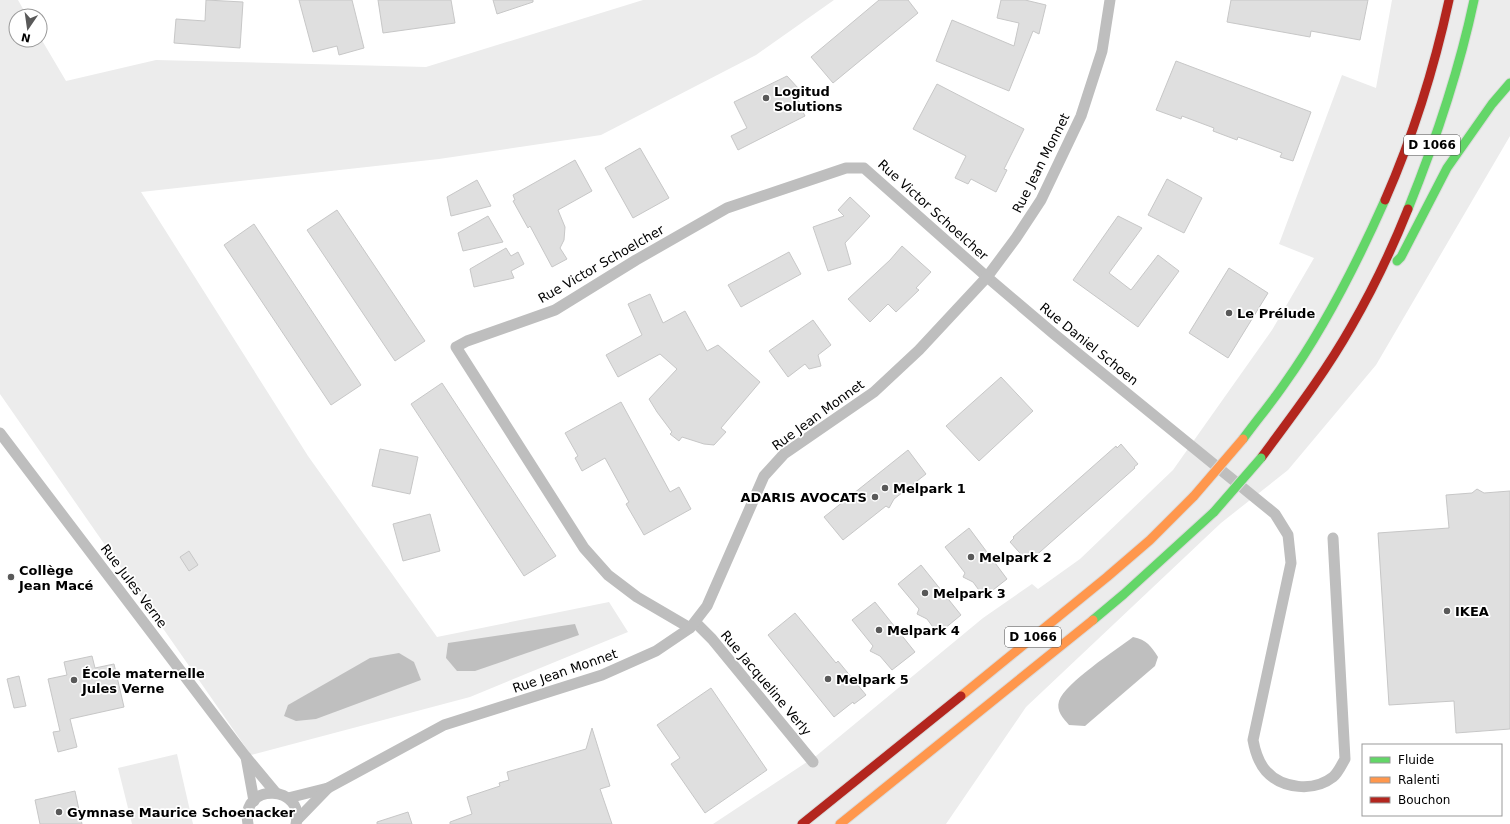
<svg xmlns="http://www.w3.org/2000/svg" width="1510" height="824" viewBox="0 0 1510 824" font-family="'DejaVu Sans',sans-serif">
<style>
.green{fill:#ececec}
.water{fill:#bfbfbf}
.building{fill:#dfdfdf;stroke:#c7c7c7}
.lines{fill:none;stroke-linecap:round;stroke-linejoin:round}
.fast-casing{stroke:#dbdbdb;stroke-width:11}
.slow-casing{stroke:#dbdbdb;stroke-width:11}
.jam-casing{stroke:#dbdbdb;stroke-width:11}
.street{stroke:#bebebe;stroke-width:11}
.fast{stroke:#63d668;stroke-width:9}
.slow{stroke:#ff974d;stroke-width:9}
.jam{stroke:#b3261e;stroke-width:9}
.fast-bridge-casing{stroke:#dbdbdb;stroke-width:11;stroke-linecap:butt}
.slow-bridge-casing{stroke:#dbdbdb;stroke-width:11;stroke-linecap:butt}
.fast-bridge{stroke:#63d668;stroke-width:9}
.slow-bridge{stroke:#ff974d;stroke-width:9}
.poi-dot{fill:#595959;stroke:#fff;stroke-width:1.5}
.labels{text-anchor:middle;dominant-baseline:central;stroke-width:3.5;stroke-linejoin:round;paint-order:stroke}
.shield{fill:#fff;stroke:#4c4c4c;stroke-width:1}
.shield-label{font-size:12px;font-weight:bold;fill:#000}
.poi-label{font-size:13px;font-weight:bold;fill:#000;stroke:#fff;text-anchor:start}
.street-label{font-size:13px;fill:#000;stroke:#fff}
</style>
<rect width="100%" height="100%" fill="#fff"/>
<g class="green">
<polygon points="0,0 18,0 27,16 16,16 16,40 40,40 40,37 66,81 156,60 426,67 643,0 834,0 756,55 601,135 439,159 141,192 308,456 437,637 609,602 628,632 470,697 251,755 0,394"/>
<polygon points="1392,0 1510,0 1510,136 1376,365 1288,470 1221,523 1026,707 946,824 713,824 816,756 983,618 1032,584 1038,589 1080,559 1173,470 1272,330 1314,258 1279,244 1342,75 1376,88"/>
<polygon points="177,754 193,824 132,824 118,768"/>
</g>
<g class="water">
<polygon points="575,624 579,635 475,671 457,671 446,658 448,643"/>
<path d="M 1133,637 C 1147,640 1151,646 1158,657 L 1155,666 L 1085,726 L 1069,725 C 1063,718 1056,711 1059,701 C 1065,683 1116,650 1133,637 Z"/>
<polygon points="399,653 414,662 421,680 316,719 296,721 284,716 288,705 370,658"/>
</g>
<g class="building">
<polygon points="206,0 243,2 240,48 174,43 176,19 205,21"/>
<polygon points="299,0 352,0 364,48 339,55 337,46 313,52"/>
<polygon points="378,0 451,0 455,23 383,33"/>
<polygon points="493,0 533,0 533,2 497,14"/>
<polygon points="879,0 908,0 918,13 833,83 811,57"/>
<polygon points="1001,0 1025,0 1046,5 1039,34 1033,31 1009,91 936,61 952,20 1014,46 1019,23 997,18"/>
<polygon points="1231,0 1368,0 1360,40 1311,31 1310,37 1227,22"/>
<polygon points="1176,61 1311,112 1293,161 1280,157 1282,153 1238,137 1237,140 1213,131 1214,128 1182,116 1181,119 1156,110"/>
<polygon points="787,76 799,89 791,93 807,110 803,112 805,116 738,150 731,136 747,128 734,102"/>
<polygon points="937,84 1024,129 1004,169 1007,170 996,192 971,179 968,184 955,178 966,156 913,129"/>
<polygon points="640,148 669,198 633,218 605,168"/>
<polygon points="575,160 592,191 558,210 565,227 564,240 560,248 567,259 552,267 530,226 528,228 513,201 515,200 513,195"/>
<polygon points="1167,179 1202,198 1184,233 1148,215"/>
<polygon points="477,180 491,206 451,216 447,197"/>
<polygon points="850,197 870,216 845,243 851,264 828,271 813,227 844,216 838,210"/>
<polygon points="337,210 425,341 395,361 307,230"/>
<polygon points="488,216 503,242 463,251 458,233"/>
<polygon points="1118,216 1142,228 1109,273 1131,290 1158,255 1179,271 1138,327 1073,280"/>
<polygon points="254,224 361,385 331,405 224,245"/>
<polygon points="902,246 931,272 916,288 919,290 896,312 888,304 870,322 848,299 890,260"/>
<polygon points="506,248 511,256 518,252 524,264 511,271 514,278 474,287 470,269"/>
<polygon points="789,252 801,274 741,307 728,285"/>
<polygon points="1229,268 1268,293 1228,358 1189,333"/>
<polygon points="650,294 663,323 685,311 707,351 718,345 760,382 721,428 726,432 714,445 704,444 682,437 679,441 670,434 672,432 657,412 649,399 677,369 660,354 618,377 606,355 642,335 628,304"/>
<polygon points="813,320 831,345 818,355 821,366 809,369 805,364 788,377 769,351"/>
<polygon points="1001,377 1033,411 979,461 946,426"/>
<polygon points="442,383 556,556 524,576 411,404"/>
<polygon points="621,402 670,492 679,487 691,509 644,535 626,504 629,502 605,458 582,471 575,458 578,456 565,433"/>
<polygon points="1121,444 1138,464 1134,467 1135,468 1032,559 1031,558 1027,561 1010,542 1014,538 1013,537 1116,446 1117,448"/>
<polygon points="380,449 418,457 410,494 372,486"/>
<polygon points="908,450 926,474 894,499 889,508 886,506 843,540 824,517"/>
<polygon points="1477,489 1484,493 1510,491 1510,729 1456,733 1454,701 1389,705 1378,533 1449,528 1446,495 1472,493"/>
<polygon points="430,514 440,551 403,561 393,524"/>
<polygon points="969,528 1007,579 984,597 973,582 963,577 965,573 945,547"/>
<polygon points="189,551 198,565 189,571 180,557"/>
<polygon points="921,565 961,615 938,634 927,619 917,614 919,609 898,584"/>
<polygon points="875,602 915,652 892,670 880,656 870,651 873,646 852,620"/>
<polygon points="795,613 836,663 838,661 866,695 854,704 853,702 834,717 768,635"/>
<polygon points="92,656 95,668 114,664 124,707 70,719 77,747 58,752 53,732 60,731 48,679 67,675 64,662"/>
<polygon points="19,676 26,706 14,708 7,679"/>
<polygon points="711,688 767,770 705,813 671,764 680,758 657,725"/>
<polygon points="592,728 610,786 600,789 612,824 450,824 450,822 472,814 467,797 500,786 499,783 509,780 507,772 586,749"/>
<polygon points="75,791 82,824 40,824 35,800"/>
<polygon points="408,812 412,824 377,824 377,822"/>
</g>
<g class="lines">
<g class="fast-casing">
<g id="fast">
<path d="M 1408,209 C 1435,142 1459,71 1474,0"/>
<polyline points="1397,261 1401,257 1447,168 1492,104 1510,83"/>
<path d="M 1243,439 C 1257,420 1272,402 1285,383 C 1325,327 1357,263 1385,200"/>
<polyline points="1093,620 1124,594 1214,512"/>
</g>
</g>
<g class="slow-casing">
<g id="slow">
<polyline points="961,696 1107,577 1150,540 1194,496"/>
<polyline points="840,824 1093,620"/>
</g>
</g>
<g class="jam-casing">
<g id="jam">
<path d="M 1385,200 C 1413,136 1434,69 1449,0"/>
<path d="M 1261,458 C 1292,416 1325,373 1351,327 C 1373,289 1392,249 1408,209"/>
<polyline points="802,824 961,696"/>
</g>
</g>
<g class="street">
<polyline points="0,433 246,757 276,793"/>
<polyline points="696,623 712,639 813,762"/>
<path d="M 690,628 L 637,597 L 608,575 L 584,548 L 456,347 L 467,341 L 555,310 L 636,260 L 727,208 L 846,168 L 864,168 L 987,277 L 1054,334 L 1275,514 L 1288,535 L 1291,563 L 1253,740 C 1255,751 1258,762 1266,771 C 1282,789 1314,792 1333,777 C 1338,773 1342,764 1345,759 L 1333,538"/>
<polyline points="246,757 254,801"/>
<polyline points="288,798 328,788 444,725 602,675 656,651 690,628 707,606 764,476 784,454 874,392 919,350 987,277 1016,238 1041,200 1081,116 1102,51 1110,0"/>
<polyline points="297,820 328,788"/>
<path d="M 248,824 C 240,781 306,785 296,824"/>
</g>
<use href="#fast" class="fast"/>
<use href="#slow" class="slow"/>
<use href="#jam" class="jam"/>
<g class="fast-bridge-casing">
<polyline id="fast-bridge" points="1214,512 1261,458"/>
</g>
<g class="slow-bridge-casing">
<polyline id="slow-bridge" points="1194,496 1243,439"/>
</g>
<use href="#fast-bridge" class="fast-bridge"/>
<use href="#slow-bridge" class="slow-bridge"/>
</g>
<g class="poi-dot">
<circle cx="766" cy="98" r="4"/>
<circle cx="1229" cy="313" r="4"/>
<circle cx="885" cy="488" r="4"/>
<circle cx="875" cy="497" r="4"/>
<circle cx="971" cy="557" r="4"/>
<circle cx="11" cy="577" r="4"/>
<circle cx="925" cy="593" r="4"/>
<circle cx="1447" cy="611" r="4"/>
<circle cx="879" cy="630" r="4"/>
<circle cx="828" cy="679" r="4"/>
<circle cx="74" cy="680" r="4"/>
<circle cx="59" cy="812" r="4"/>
</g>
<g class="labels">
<g class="shield">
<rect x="1404" y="135" width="56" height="20" rx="3"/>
<rect x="1005" y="627" width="56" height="20" rx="3"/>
</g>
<g class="shield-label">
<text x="1432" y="145">D 1066</text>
<text x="1033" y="637">D 1066</text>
</g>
<g class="poi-label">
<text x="774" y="91">Logitud<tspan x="774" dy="15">Solutions</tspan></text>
<text x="1237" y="313">Le Prélude</text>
<text x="893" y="488">Melpark 1</text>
<text x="867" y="497" text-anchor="end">ADARIS AVOCATS</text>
<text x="979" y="557">Melpark 2</text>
<text x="19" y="570">Collège<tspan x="19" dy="15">Jean Macé</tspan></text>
<text x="933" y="593">Melpark 3</text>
<text x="1455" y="611">IKEA</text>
<text x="887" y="630">Melpark 4</text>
<text x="82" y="673">École maternelle<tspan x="82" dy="15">Jules Verne</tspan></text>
<text x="836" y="679">Melpark 5</text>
<text x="67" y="812">Gymnase Maurice Schoenacker</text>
</g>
<g class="street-label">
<text transform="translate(1041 163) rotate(-63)">Rue Jean Monnet</text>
<text transform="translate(933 210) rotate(42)">Rue Victor Schoelcher</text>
<text transform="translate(601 264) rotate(-30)">Rue Victor Schoelcher</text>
<text transform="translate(1089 344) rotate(39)">Rue Daniel Schoen</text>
<text transform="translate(818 415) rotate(-36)">Rue Jean Monnet</text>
<text transform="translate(134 586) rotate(53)">Rue Jules Verne</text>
<text transform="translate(565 671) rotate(-19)">Rue Jean Monnet</text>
<text transform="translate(766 683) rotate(50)">Rue Jacqueline Verly</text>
</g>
</g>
<rect x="1362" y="744" width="140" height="72" fill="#ffffff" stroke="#999999"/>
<rect x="1370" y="757" width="20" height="6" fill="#63d668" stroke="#999999"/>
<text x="1398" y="764" font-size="12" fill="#000000">Fluide</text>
<rect x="1370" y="777" width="20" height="6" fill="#ff974d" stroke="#999999"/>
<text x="1398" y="784" font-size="12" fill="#000000">Ralenti</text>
<rect x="1370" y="797" width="20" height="6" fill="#b3261e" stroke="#999999"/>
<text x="1398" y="804" font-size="12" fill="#000000">Bouchon</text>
<g transform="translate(28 28) rotate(193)"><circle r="19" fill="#ffffff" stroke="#999999"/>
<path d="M0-3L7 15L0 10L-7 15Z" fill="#595959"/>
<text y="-6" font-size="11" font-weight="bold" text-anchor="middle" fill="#000000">N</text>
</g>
</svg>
